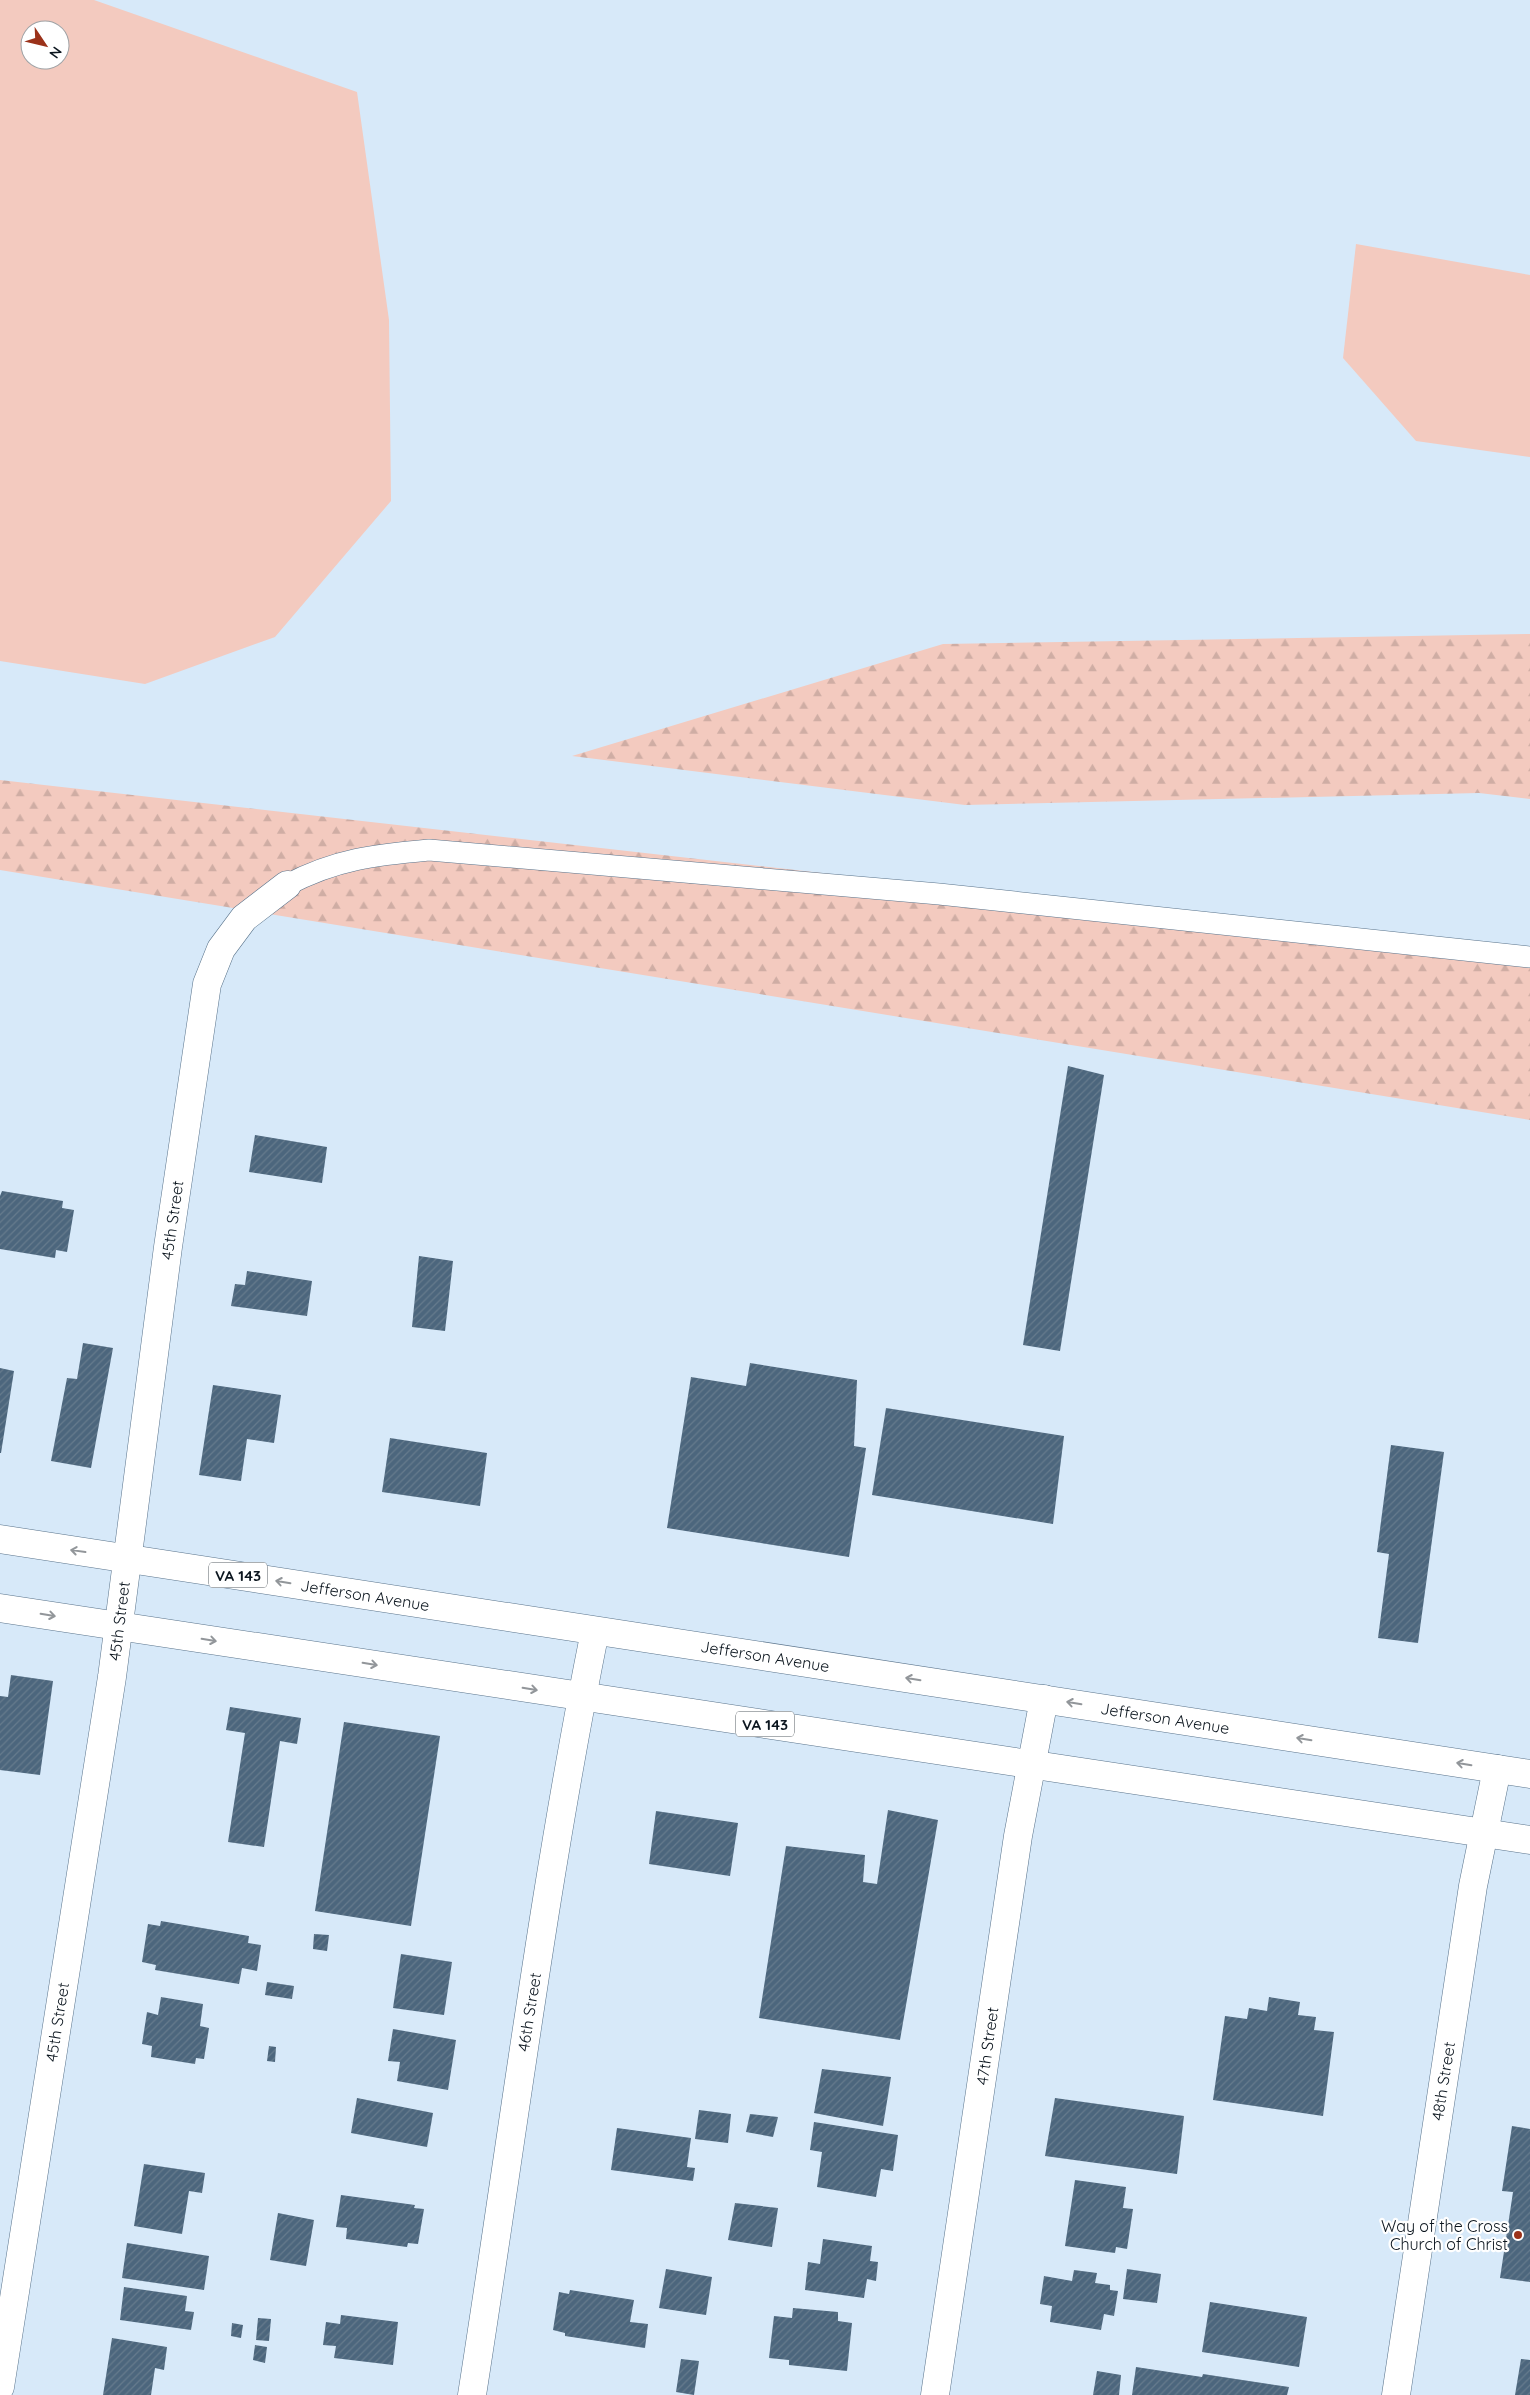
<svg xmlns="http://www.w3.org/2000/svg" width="1530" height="2395" viewBox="0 0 1530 2395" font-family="Quicksand,sans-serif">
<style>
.grass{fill:#f3cabf;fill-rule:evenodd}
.forest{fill:url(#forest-firs)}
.building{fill:url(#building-hatch)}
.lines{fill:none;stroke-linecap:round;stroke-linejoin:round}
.service-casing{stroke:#59738b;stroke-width:22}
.minor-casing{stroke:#59738b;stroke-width:29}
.tertiary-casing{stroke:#59738b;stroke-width:29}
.primary-casing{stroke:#59738b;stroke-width:29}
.service{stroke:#fff;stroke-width:21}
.minor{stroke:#fff;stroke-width:28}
.tertiary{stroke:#fff;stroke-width:28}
.primary{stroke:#fff;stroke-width:28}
.oneway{stroke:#92969a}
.poi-dot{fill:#9b321a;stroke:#fff;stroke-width:2}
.labels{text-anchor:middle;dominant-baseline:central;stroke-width:4.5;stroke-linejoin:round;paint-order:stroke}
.shield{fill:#fff;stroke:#555c62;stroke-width:1}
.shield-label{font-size:15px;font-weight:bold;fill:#0c161f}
.street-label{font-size:16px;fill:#0c161f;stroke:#fff}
.poi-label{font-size:16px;fill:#0c161f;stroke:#fff;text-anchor:end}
</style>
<defs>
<pattern id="forest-firs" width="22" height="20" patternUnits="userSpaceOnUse" patternTransform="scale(1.25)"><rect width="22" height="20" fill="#f3cabf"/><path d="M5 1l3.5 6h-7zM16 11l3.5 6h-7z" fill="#cfada4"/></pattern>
<pattern id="building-hatch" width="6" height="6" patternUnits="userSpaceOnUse" patternTransform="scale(1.25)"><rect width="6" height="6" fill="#4c667d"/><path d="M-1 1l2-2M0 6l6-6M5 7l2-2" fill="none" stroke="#667b8d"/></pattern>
</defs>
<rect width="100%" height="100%" fill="#d7e9f9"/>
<g class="grass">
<path d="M 0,0 L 94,0 L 357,92 L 389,320 L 391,501 L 275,637 L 145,684 L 0,661 ZM 30,30 L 60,30 L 60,60 L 30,60 Z"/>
<polygon points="1356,244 1530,275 1530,457 1416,441 1343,358"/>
</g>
<g class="forest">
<polygon points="1530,634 1530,799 1479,793 965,805 572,756 943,644"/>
<polygon points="0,780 1530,953 1530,1120 0,870"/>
</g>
<g class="building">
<polygon points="1068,1066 1104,1075 1060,1351 1023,1345"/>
<polygon points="255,1135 327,1147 322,1183 249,1172"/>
<polygon points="2,1191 63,1201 62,1208 74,1210 67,1252 56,1250 55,1258 0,1249 0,1196"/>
<polygon points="419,1256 453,1261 445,1331 412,1327"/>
<polygon points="247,1271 312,1281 307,1316 231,1306 235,1284 245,1285"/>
<polygon points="83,1343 113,1348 91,1468 51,1461 67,1378 77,1379"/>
<polygon points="750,1363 857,1380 854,1446 866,1448 849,1557 667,1528 691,1377 746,1386"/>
<polygon points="0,1368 14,1371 1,1453 0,1453"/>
<polygon points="213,1385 281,1395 274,1443 247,1439 241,1481 199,1475"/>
<polygon points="886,1408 1064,1436 1053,1524 872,1495"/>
<polygon points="390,1438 487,1453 480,1506 382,1492"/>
<polygon points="1391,1445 1444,1452 1418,1643 1378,1638 1389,1554 1377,1552"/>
<polygon points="11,1675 53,1681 40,1775 0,1770 0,1696 8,1697"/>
<polygon points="230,1707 301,1718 297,1744 280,1741 264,1847 228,1842 245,1733 226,1730"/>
<polygon points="344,1722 440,1736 411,1926 315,1911"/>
<polygon points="888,1810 938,1820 900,2040 759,2018 786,1846 865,1855 863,1882 877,1884"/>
<polygon points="656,1811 738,1823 730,1876 649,1864"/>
<polygon points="161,1921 249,1936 248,1943 261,1945 257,1971 242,1968 239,1984 155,1970 156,1965 142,1962 148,1924 160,1926"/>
<polygon points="314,1934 329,1935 327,1951 313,1949"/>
<polygon points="401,1954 452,1962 444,2015 393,2008"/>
<polygon points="267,1982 294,1986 292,1999 265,1995"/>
<polygon points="161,1997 203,2004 200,2026 209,2028 204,2059 196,2058 195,2064 151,2057 152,2046 142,2044 147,2012 158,2015"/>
<polygon points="1269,1997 1300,2002 1298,2015 1316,2017 1314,2030 1334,2032 1323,2116 1213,2100 1225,2016 1247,2019 1249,2008 1267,2011"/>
<polygon points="393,2029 456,2040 448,2090 397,2081 400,2062 388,2061"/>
<polygon points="269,2046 276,2047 275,2062 267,2061"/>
<polygon points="822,2069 891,2077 883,2126 814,2113"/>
<polygon points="357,2098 433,2113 427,2147 351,2133"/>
<polygon points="1055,2098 1184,2116 1177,2174 1045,2156"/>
<polygon points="699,2110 731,2114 728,2143 695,2139"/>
<polygon points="750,2114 778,2117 773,2137 746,2132"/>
<polygon points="814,2122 898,2135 893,2171 881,2169 876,2197 817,2187 822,2152 810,2150"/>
<polygon points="1512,2126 1530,2129 1530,2282 1500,2278 1513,2192 1502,2191"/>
<polygon points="617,2128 691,2138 687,2167 695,2168 693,2181 611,2170"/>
<polygon points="144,2164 205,2173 202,2193 189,2191 182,2234 134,2226"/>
<polygon points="1075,2180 1126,2187 1123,2208 1133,2209 1127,2249 1116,2247 1115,2253 1065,2246"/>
<polygon points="341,2195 415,2205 414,2208 424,2209 418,2244 408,2243 407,2247 346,2239 347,2228 336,2227"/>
<polygon points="735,2203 778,2208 772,2247 728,2240"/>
<polygon points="278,2213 314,2220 306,2266 270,2260"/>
<polygon points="823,2239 872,2246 870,2261 878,2262 876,2281 867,2279 864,2298 805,2290 808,2262 820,2264"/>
<polygon points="127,2243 209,2256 204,2290 122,2278"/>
<polygon points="666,2269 712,2277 706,2315 659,2308"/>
<polygon points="1127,2269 1161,2274 1157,2303 1123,2299"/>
<polygon points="1074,2270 1097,2273 1095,2283 1110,2285 1110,2290 1118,2291 1114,2316 1104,2314 1101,2330 1050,2322 1052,2306 1040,2304 1044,2276 1072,2281"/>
<polygon points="124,2287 187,2296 185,2311 194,2312 191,2330 120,2320"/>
<polygon points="570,2290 634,2300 630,2322 648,2324 645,2348 565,2336 565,2333 553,2330 559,2292 569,2294"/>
<polygon points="1210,2302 1307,2317 1299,2367 1202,2352"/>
<polygon points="793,2308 838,2312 838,2321 852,2323 847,2371 789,2365 789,2360 769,2358 774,2316 792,2318"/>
<polygon points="341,2315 398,2322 393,2365 334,2358 336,2346 323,2345 326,2322 340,2324"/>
<polygon points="258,2318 271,2319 269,2341 256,2340"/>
<polygon points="232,2323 243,2325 241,2338 231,2336"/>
<polygon points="112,2338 167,2347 164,2370 155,2368 151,2395 103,2395"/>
<polygon points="255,2345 267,2347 265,2363 253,2360"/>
<polygon points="681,2359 699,2361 694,2395 676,2392"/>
<polygon points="1521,2359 1530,2360 1530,2395 1515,2395"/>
<polygon points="1136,2367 1202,2377 1203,2374 1289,2387 1287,2395 1132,2395"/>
<polygon points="1097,2371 1121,2375 1119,2395 1093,2395"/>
</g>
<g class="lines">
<g class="service-casing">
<path id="service" d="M 287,885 C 336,859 375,855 429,850 L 939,894 L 1530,957"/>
</g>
<g class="minor-casing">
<g id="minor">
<polyline points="0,2387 112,1677 168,1247 207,984 221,949 244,918 287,885"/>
<path d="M 472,2395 C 512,2140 544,1884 595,1631"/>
<polyline points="935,2395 1018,1836 1044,1699"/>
</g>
</g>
<g class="tertiary-casing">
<polyline id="tertiary" points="1396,2395 1473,1886 1497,1769"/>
</g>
<g class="primary-casing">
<g id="primary">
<polyline points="0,1539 1530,1774"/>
<polyline points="0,1608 1530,1840"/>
</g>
</g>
<use href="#service" class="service"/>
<use href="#minor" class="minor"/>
<use href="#tertiary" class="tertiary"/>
<use href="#primary" class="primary"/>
</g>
<defs><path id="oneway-shaft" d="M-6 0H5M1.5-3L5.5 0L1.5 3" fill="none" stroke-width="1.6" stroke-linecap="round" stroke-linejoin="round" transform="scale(1.25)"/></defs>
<g class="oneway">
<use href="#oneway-shaft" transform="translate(78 1551) rotate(-172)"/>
<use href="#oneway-shaft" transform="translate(283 1582) rotate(-171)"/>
<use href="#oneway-shaft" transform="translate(48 1615) rotate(9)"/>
<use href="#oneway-shaft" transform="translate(209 1640) rotate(9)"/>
<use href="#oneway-shaft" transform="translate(370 1664) rotate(9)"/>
<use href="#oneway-shaft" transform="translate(913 1679) rotate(-171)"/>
<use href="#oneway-shaft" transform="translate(530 1689) rotate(9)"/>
<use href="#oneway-shaft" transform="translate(1074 1703) rotate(-171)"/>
<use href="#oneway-shaft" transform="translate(1304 1739) rotate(-171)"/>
<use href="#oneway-shaft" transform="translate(1464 1764) rotate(-171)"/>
</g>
<circle class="poi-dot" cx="1518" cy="2235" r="5"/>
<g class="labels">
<g class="shield">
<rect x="209" y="1562.5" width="58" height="25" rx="4"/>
<rect x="736" y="1711.5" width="58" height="25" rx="4"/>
</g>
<g class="shield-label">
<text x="238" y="1575">VA 143</text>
<text x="765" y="1724">VA 143</text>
</g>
<g class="street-label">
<text transform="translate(172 1220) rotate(-82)">45th Street</text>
<text transform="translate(365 1595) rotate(9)">Jefferson Avenue</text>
<text transform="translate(119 1621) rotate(-83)">45th Street</text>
<text transform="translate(765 1656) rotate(9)">Jefferson Avenue</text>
<text transform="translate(1165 1718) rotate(9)">Jefferson Avenue</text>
<text transform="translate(529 2012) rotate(-81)">46th Street</text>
<text transform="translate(57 2022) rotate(-81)">45th Street</text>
<text transform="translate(987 2046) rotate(-82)">47th Street</text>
<text transform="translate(1443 2081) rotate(-81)">48th Street</text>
</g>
<g class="poi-label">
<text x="1508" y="2226">Way of the Cross<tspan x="1508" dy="18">Church of Christ</tspan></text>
</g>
</g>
<g transform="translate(45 45) rotate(125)"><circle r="24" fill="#ffffff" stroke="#9ea2a5"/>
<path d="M0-4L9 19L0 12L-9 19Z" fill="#9b321a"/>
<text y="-8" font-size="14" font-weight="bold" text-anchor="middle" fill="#0c161f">N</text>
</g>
</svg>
